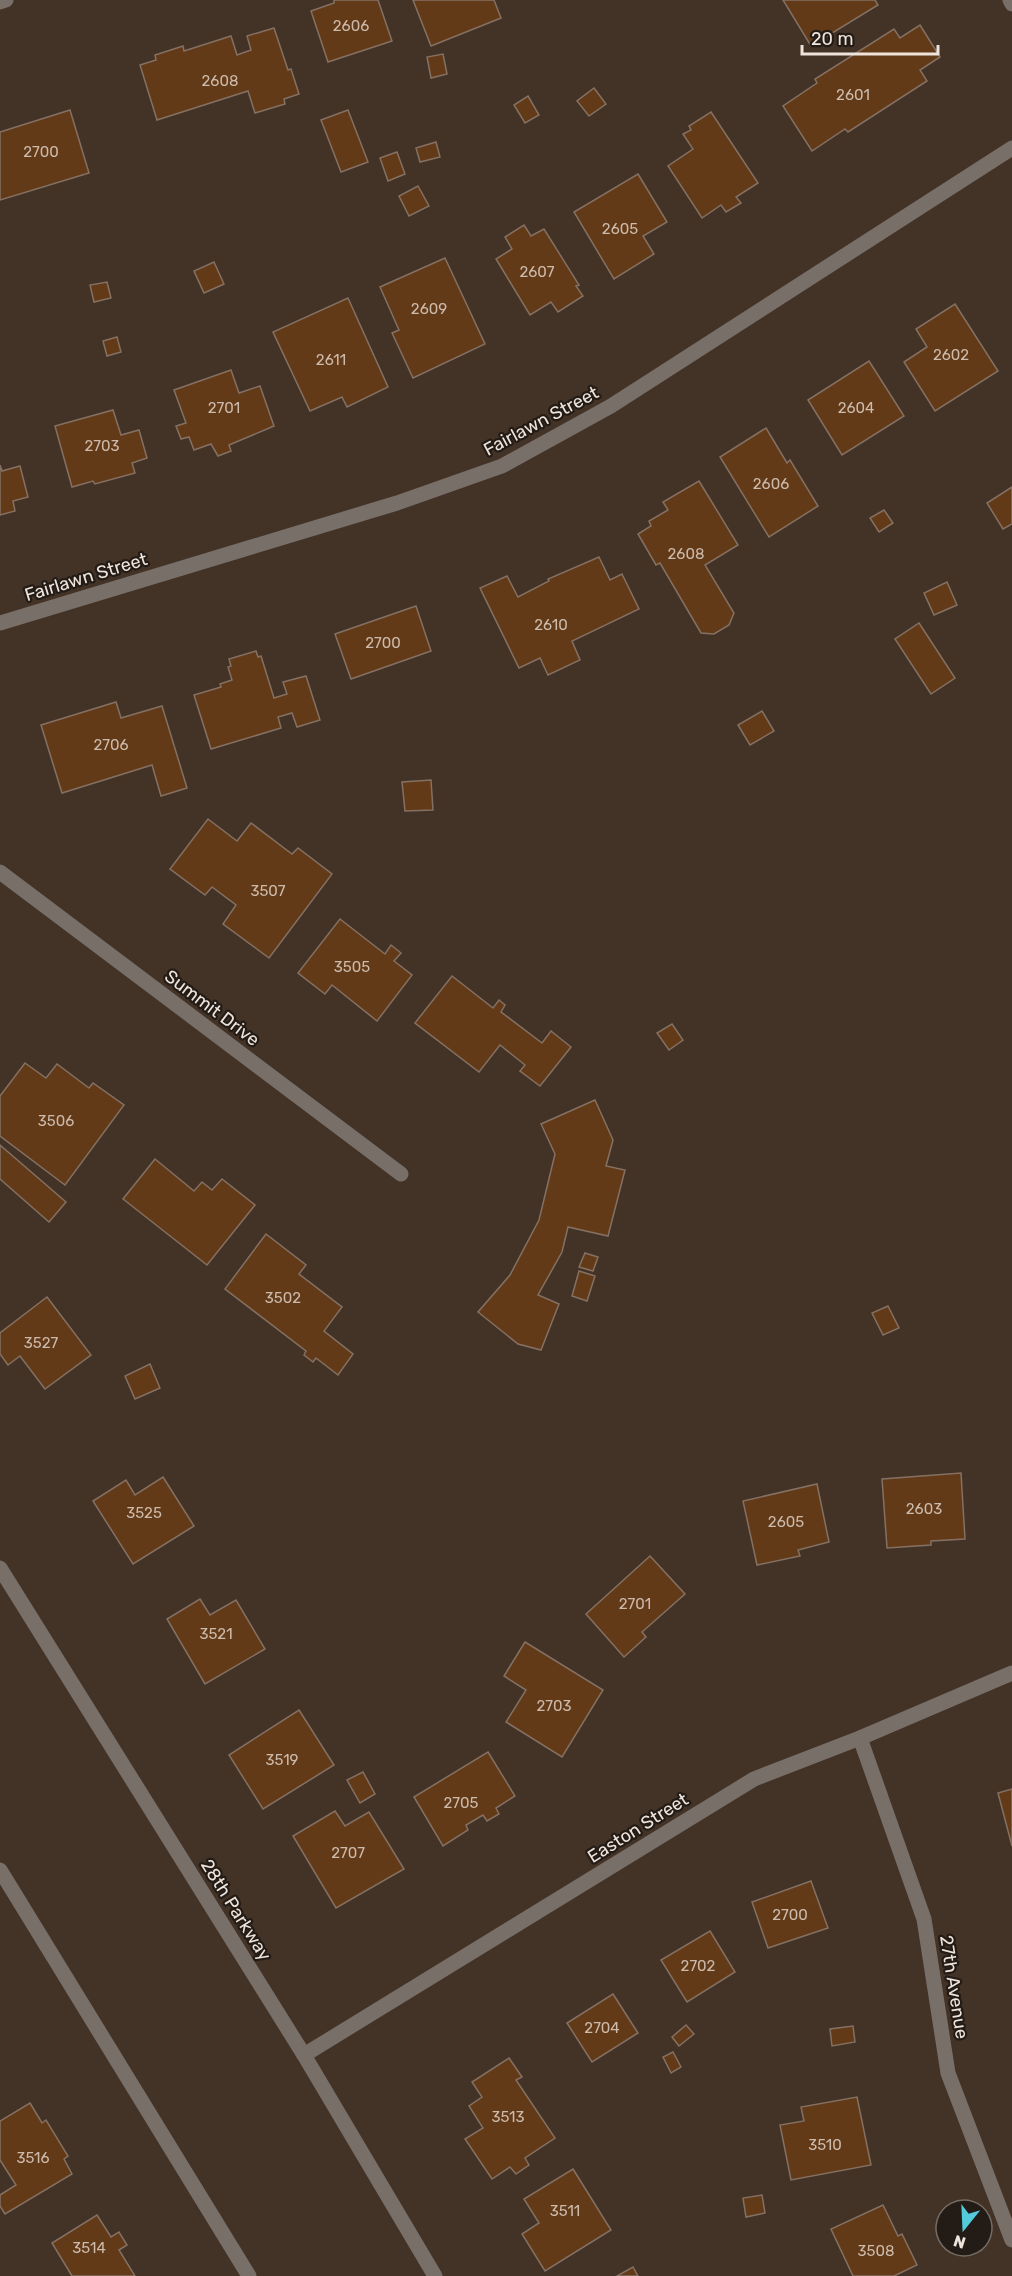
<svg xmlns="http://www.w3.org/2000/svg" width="1012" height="2276" viewBox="0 0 1012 2276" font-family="Rubik,sans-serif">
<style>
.building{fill:#633a18;stroke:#847163;stroke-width:1.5}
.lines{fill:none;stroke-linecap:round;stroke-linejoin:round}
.minor{stroke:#786f69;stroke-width:15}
.labels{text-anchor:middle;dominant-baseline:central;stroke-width:4.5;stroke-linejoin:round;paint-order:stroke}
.number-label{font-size:15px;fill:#ccbaab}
.street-label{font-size:18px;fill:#efe4dc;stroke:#231c16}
</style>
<rect width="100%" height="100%" fill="#433226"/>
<g class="building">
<polygon points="334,0 378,0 392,41 328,62 311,11 334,3"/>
<polygon points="413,0 494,0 501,18 431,46"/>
<polygon points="783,0 875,0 878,5 811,46"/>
<polygon points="920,25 940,57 920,70 927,81 848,132 845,129 812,151 783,106 817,83 815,79 894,29 900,38"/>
<polygon points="274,28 288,70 291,69 299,94 284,99 285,104 255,113 248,91 157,120 140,65 156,60 155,55 183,46 184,51 231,36 237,55 251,50 247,36"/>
<polygon points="443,54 447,74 431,78 427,57"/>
<polygon points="594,88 606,104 589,116 577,101"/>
<polygon points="528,96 539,115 525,123 514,105"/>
<polygon points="70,110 89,173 0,200 0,132"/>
<polygon points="348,110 368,162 341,172 321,120"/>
<polygon points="711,112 758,183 736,197 741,203 726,212 721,205 702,218 668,166 693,149 683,134 691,130 689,126"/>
<polygon points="436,142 440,157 420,162 416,148"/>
<polygon points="397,152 405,174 388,181 380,158"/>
<polygon points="638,174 667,222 643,236 654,254 614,279 574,212"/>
<polygon points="418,186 429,206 409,216 399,196"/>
<polygon points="524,225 531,236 544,229 579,285 576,286 583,296 558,312 551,302 530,315 496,259 512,249 505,237"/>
<polygon points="445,258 485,344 413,378 392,333 399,330 380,287"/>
<polygon points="214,262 224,284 204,293 194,271"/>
<polygon points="107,282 111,298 94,302 90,285"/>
<polygon points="348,298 388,387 347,407 342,397 310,411 273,332"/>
<polygon points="955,304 998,371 935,411 904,362 927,347 916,329"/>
<polygon points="117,337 121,352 107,356 103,341"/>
<polygon points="869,361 904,416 842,455 808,400"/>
<polygon points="231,370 239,393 260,386 274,426 229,445 231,451 218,456 211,444 194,450 189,437 181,439 176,426 186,423 174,390"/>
<polygon points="113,410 121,435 139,430 147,458 132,463 135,473 95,484 93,481 72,487 55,426"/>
<polygon points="766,428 787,463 790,460 818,506 769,537 720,457"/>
<polygon points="0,465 2,471 20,466 28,497 13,501 15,511 0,515"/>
<polygon points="699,481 738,545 705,565 734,613 729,625 714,634 701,633 660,563 656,565 638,534 651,526 649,521 668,510 663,502"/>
<polygon points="1012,487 1012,524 1003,529 987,503"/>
<polygon points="884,510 893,523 879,532 870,518"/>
<polygon points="599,557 610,580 622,574 639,609 572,641 580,660 548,675 540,658 519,668 480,588 507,576 518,597 549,581 548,579"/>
<polygon points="947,582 957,605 934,615 924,593"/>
<polygon points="416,606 431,651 351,679 335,634"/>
<polygon points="919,623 955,678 931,694 895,639"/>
<polygon points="256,651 258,657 261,656 274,698 287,694 283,682 306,676 320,720 297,727 292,713 278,717 281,728 211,749 194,695 221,687 220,684 232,680 228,667 231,666 229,659"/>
<polygon points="116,702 121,718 162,706 187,788 161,796 152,765 62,793 41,725"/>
<polygon points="762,711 774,731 750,745 738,725"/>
<polygon points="431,780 433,810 405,811 402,782"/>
<polygon points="208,819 237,841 251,823 292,854 298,848 332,874 269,958 223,924 236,905 212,887 205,895 170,869"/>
<polygon points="340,919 385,954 391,945 401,953 394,961 412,975 377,1021 332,985 325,994 298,973"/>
<polygon points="452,976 493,1008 499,1000 505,1005 501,1012 542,1043 551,1031 571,1047 540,1086 520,1071 525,1065 500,1045 479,1072 415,1023"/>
<polygon points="672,1024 683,1040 669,1050 657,1033"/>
<polygon points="25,1063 46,1078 57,1064 89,1088 93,1083 124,1105 65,1185 0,1136 0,1096"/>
<polygon points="595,1100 613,1140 606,1166 625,1170 608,1236 568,1227 562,1252 538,1295 559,1304 541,1350 518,1344 478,1312 510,1275 539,1220 555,1154 541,1124"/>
<polygon points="0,1145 66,1202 49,1222 0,1179"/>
<polygon points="155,1159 194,1191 202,1182 212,1190 222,1179 255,1205 207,1265 123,1199"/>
<polygon points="266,1234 306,1265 299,1274 342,1307 324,1331 353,1354 338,1375 316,1358 313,1362 304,1355 306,1351 225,1289"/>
<polygon points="585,1253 598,1257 593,1271 579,1267"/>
<polygon points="579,1271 595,1276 587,1301 572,1296"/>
<polygon points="47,1297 91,1355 45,1389 20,1356 8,1365 0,1354 0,1333"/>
<polygon points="888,1306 899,1328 883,1335 872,1313"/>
<polygon points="150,1364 160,1388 135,1399 125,1376"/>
<polygon points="961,1473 965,1539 931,1541 931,1545 887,1548 882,1479"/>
<polygon points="163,1477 194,1526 133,1564 93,1501 126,1480 135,1495"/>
<polygon points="817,1484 829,1542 798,1550 800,1556 757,1565 743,1501"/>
<polygon points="650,1556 685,1594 642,1632 646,1637 624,1657 586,1614"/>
<polygon points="200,1599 210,1615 236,1600 265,1649 205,1684 167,1619"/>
<polygon points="525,1642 603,1690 562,1757 506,1722 526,1690 504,1676"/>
<polygon points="299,1710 334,1765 263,1809 229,1755"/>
<polygon points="488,1752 515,1796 496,1808 499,1814 487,1821 483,1815 466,1825 468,1830 443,1846 414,1797"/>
<polygon points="363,1772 375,1794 360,1803 347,1780"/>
<polygon points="1012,1789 1012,1846 998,1793"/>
<polygon points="335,1811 345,1826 369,1812 404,1869 336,1908 293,1836"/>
<polygon points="811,1881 828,1928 768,1948 752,1902"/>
<polygon points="710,1931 735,1972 687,2002 661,1960"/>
<polygon points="613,1994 638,2033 592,2062 567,2023"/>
<polygon points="686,2025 694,2034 679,2046 672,2037"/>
<polygon points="853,2026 855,2042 832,2046 830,2029"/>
<polygon points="673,2052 681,2067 671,2073 663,2057"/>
<polygon points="509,2058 522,2077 516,2080 555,2138 525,2158 529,2165 516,2174 510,2167 492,2179 465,2139 483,2128 469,2106 482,2097 472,2082"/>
<polygon points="857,2097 871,2165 791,2180 780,2125 804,2121 801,2107"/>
<polygon points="30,2103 42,2123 46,2120 68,2156 64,2159 72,2174 5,2214 0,2206 0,2195 16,2185 0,2160 0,2121"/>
<polygon points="573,2169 611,2230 545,2271 522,2234 539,2223 524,2199"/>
<polygon points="762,2195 765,2213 746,2217 743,2198"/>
<polygon points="883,2205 898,2236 902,2234 917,2265 894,2276 853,2276 831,2229"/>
<polygon points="97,2215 111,2237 119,2232 127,2245 119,2250 135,2276 72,2276 52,2243"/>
<polygon points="633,2267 638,2276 617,2276"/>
</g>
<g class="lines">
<g class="minor">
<polyline points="1010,0 1012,4"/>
<polyline points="0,2 6,0"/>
<polyline points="0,623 397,503 502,466 611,406 1012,148"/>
<polyline points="0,872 401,1174"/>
<polyline points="0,1568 304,2055 435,2276"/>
<polyline points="860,1738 924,1919 948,2073 1012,2240"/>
<polyline points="0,1870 249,2276"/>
<polyline points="304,2055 754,1779 860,1738 1012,1673"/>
</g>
</g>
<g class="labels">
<g class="number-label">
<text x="351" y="26">2606</text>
<text x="220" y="81">2608</text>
<text x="853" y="95">2601</text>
<text x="41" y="152">2700</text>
<text x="620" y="229">2605</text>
<text x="537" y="272">2607</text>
<text x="429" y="309">2609</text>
<text x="951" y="355">2602</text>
<text x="331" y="360">2611</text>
<text x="224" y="408">2701</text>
<text x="856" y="408">2604</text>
<text x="102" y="446">2703</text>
<text x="771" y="484">2606</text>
<text x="686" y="554">2608</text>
<text x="551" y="625">2610</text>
<text x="383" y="643">2700</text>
<text x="111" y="745">2706</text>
<text x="268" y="891">3507</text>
<text x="352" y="967">3505</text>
<text x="56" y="1121">3506</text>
<text x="283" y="1298">3502</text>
<text x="41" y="1343">3527</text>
<text x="924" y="1509">2603</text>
<text x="144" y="1513">3525</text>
<text x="786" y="1522">2605</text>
<text x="635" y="1604">2701</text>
<text x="216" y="1634">3521</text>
<text x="554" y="1706">2703</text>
<text x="282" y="1760">3519</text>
<text x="461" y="1803">2705</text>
<text x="348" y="1853">2707</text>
<text x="790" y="1915">2700</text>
<text x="698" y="1966">2702</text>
<text x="602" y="2028">2704</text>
<text x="508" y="2117">3513</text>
<text x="825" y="2145">3510</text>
<text x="33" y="2158">3516</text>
<text x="565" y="2211">3511</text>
<text x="89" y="2248">3514</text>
<text x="876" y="2251">3508</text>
</g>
<g class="street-label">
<text transform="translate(541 421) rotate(-28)">Fairlawn Street</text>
<text transform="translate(86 577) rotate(-17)">Fairlawn Street</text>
<text transform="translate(212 1008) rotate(37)">Summit Drive</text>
<text transform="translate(638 1828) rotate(-32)">Easton Street</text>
<text transform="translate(236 1910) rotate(58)">28th Parkway</text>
<text transform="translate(954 1987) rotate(81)">27th Avenue</text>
</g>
</g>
<g transform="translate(964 2228) rotate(198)"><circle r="28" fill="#231c16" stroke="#756c65" stroke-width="1.5"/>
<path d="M0-4.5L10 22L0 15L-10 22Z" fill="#53cbdb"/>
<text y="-9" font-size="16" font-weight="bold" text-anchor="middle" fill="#efe4dc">N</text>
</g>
<path d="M802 45v9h136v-9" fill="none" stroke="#efe4dc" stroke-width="3"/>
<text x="811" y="45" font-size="18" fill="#efe4dc" stroke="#231c16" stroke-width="4.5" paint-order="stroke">20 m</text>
</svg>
